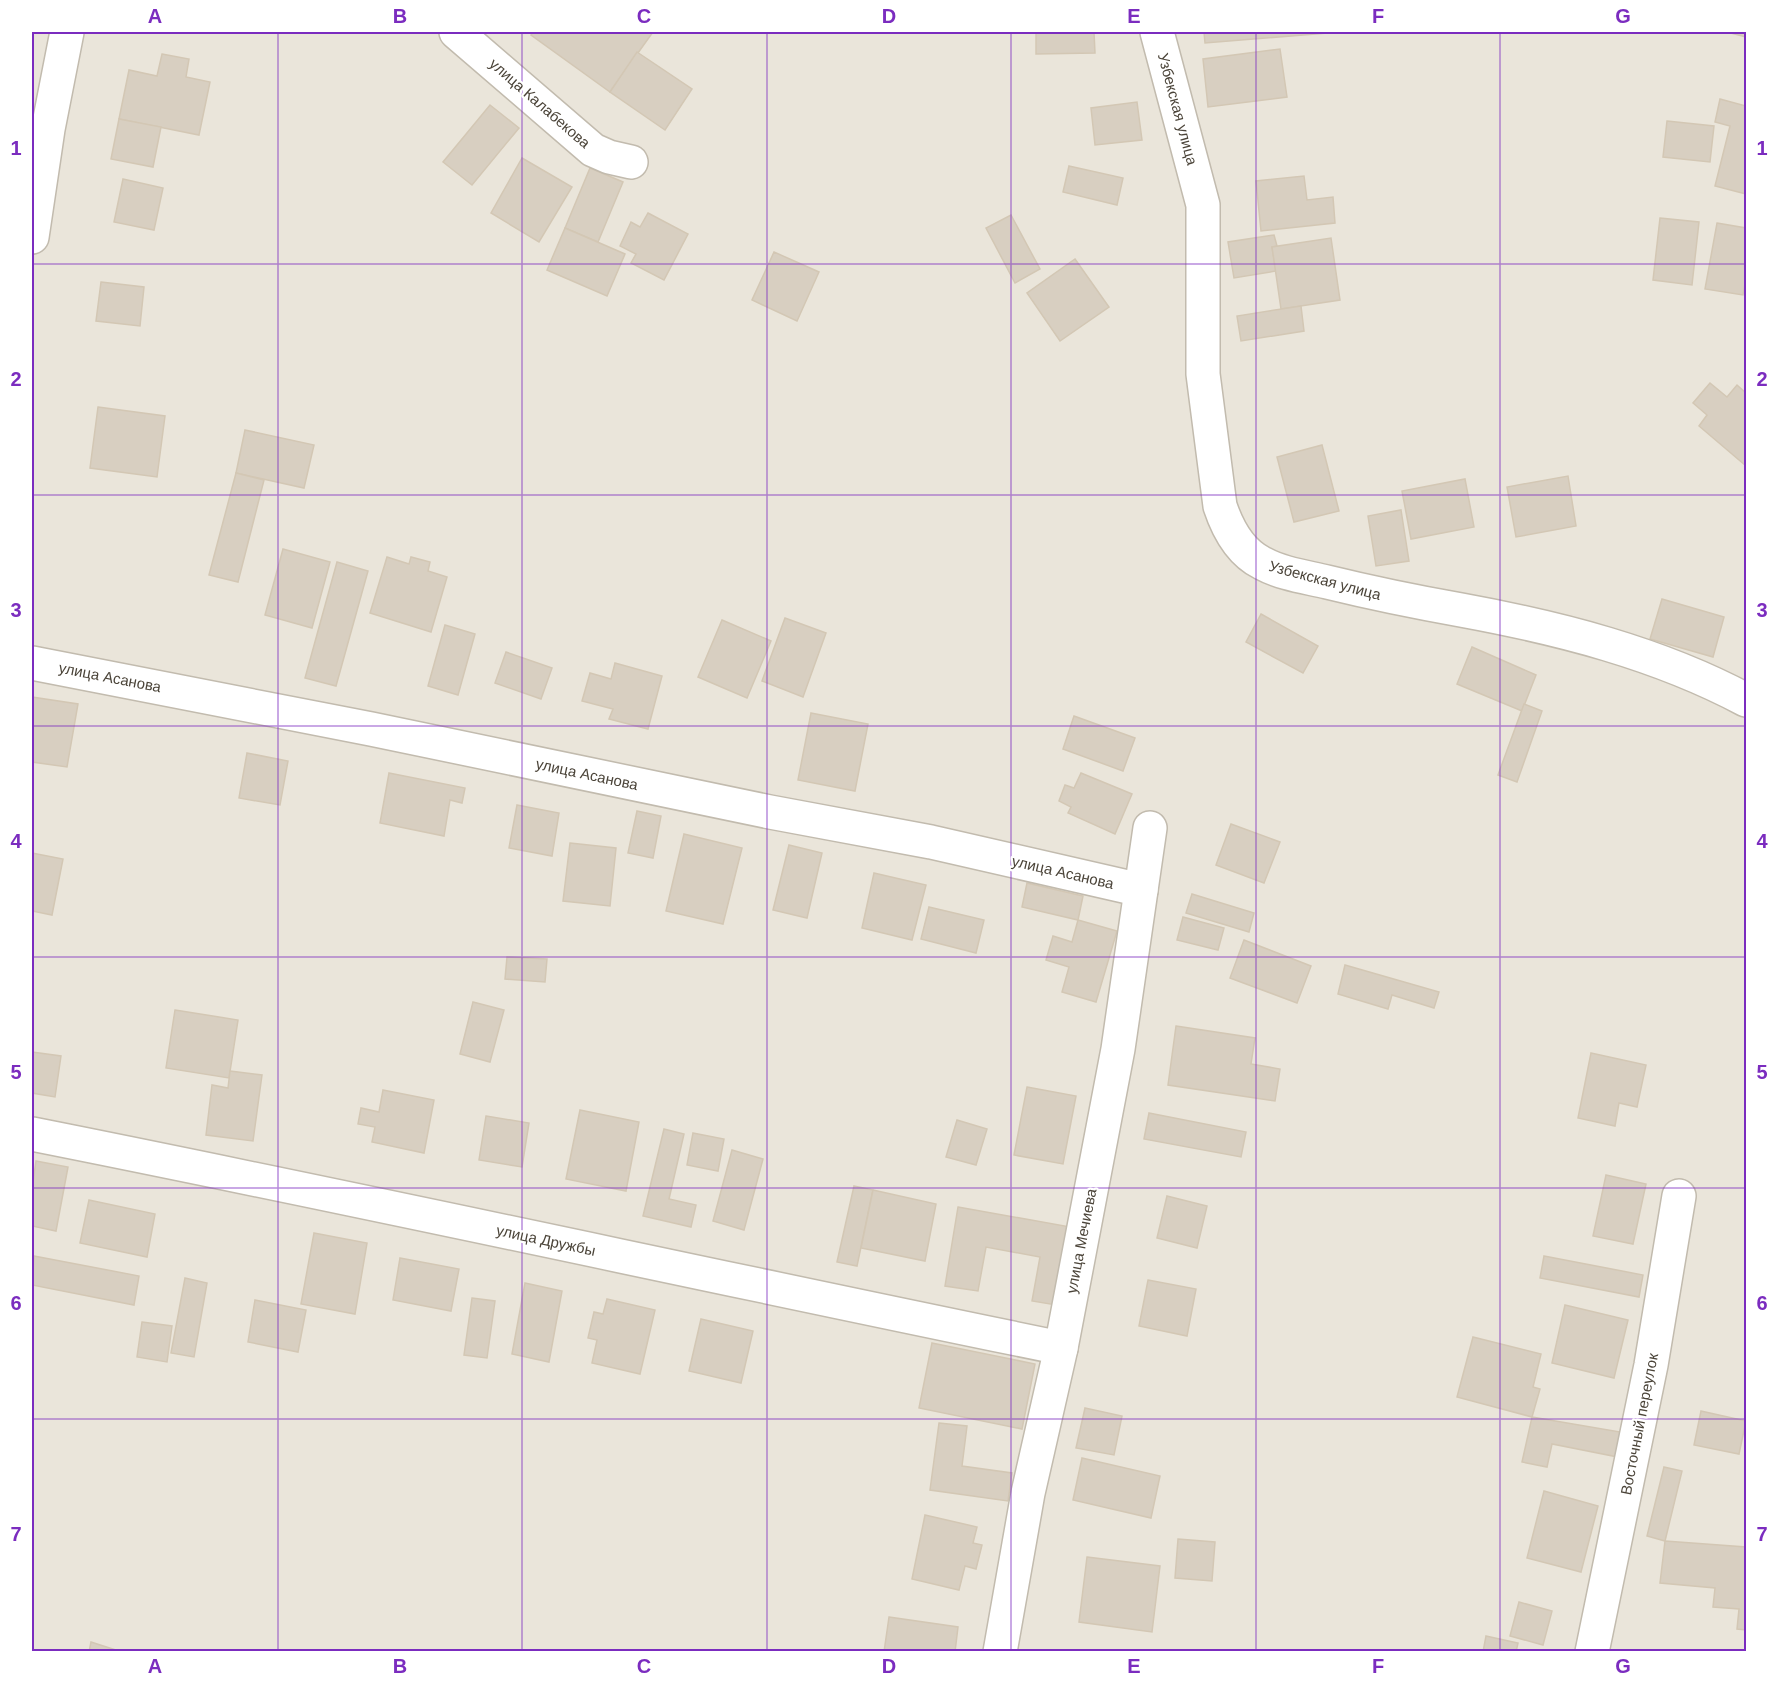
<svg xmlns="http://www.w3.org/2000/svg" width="1778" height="1683" viewBox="0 0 1778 1683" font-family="Helvetica,sans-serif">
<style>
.residential{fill:#eae5da}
.building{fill:#d8cfc1;stroke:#d3c7b4;stroke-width:1.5}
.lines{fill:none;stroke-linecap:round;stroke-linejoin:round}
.minor-casing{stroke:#c2bbae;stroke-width:36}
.minor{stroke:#fff;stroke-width:33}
.grid{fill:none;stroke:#7b2cbf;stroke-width:1.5;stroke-opacity:0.55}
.labels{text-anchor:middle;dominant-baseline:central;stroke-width:4.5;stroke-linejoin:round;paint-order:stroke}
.street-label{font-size:15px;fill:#4b4439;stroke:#fff}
.neatline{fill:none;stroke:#7b2cbf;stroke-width:2}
.grid-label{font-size:20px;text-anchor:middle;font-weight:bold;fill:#7b2cbf}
</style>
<rect width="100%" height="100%" fill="#f6f3ec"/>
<rect class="residential" x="32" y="32" width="1714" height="1619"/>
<g class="building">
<polygon points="533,32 653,32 610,92 531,35"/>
<polygon points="1094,32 1095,53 1036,54 1036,33"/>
<polygon points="1204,32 1340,32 1205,43"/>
<polygon points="1727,32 1746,32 1746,37"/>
<polygon points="1280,49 1287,97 1208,107 1203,59"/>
<polygon points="637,52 692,89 665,130 610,92"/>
<polygon points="162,54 189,59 186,77 210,82 199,135 119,119 129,70 157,76"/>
<polygon points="1720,99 1746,106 1746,194 1715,186 1730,126 1715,122"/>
<polygon points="1137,102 1142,140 1095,145 1091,108"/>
<polygon points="490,105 519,128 472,185 443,162"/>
<polygon points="119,119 161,127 153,167 111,159"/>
<polygon points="1667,121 1714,126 1710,162 1663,157"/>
<polygon points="522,158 572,187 539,242 491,213"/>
<polygon points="1069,166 1123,178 1117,205 1063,192"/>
<polygon points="590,168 623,182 598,242 565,228"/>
<polygon points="1304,176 1307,200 1333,197 1335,223 1261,231 1256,181"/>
<polygon points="123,179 163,188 154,230 114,222"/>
<polygon points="648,213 688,234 664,280 631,263 636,254 620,246 631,222 640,227"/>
<polygon points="1011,215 1040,269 1015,283 986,228"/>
<polygon points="1660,218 1699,222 1692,285 1653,280"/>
<polygon points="1717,223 1746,228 1746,279 1743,295 1705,289"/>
<polygon points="565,228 625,254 607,296 547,270"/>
<polygon points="1274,235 1277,246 1272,247 1276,271 1234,278 1228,242"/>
<polygon points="1331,238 1340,300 1281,309 1272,247"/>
<polygon points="774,252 819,272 797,321 752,300"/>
<polygon points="1075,259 1109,307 1060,341 1027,293"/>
<polygon points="101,282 144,287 140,326 96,321"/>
<polygon points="1301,306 1304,331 1241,341 1237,316"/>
<polygon points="1710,383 1727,397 1737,385 1746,393 1746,466 1699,426 1707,415 1693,403"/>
<polygon points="98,407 165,416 157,477 90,468"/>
<polygon points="245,430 314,445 304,488 236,473"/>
<polygon points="1322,445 1339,511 1294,522 1277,457"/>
<polygon points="236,473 264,480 238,582 209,575"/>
<polygon points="1568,476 1576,526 1516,537 1507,487"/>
<polygon points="1465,479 1474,527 1411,539 1402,491"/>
<polygon points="1401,510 1409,561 1376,566 1368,516"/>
<polygon points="283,549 330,562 312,628 265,615"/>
<polygon points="387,557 409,564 411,557 430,562 428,571 447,577 431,632 370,613"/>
<polygon points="337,562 368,571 336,686 305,678"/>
<polygon points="1662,599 1724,617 1713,657 1650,639"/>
<polygon points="1261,614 1318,646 1303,673 1246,642"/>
<polygon points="785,618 826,633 803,697 762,681"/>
<polygon points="722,620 771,641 747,698 698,677"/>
<polygon points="445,625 475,634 458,695 428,686"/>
<polygon points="1472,647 1536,675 1522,711 1457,684"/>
<polygon points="506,652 552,668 541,699 495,683"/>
<polygon points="615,663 662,676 648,729 609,719 613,709 582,701 590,673 611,679"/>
<polygon points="32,697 78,704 67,767 32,762"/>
<polygon points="1524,704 1542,711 1517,782 1498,775"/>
<polygon points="811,713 868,724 855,791 798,780"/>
<polygon points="1074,716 1135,738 1123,771 1063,749"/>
<polygon points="247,753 288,761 280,805 239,798"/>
<polygon points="389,773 465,788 462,803 450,800 444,836 380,823"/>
<polygon points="1081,773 1132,794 1115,834 1068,813 1071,807 1059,801 1065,785 1074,788"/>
<polygon points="517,805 559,813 552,856 509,848"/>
<polygon points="637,811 661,816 653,858 628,853"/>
<polygon points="1231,824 1280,842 1264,883 1216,865"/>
<polygon points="684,834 742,848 723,924 666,911"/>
<polygon points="570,843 616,848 610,906 563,901"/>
<polygon points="789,845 822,853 807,918 773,910"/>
<polygon points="32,853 63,859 52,915 32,911"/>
<polygon points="874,873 926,885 912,940 862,928"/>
<polygon points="1027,883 1083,896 1078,920 1022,907"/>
<polygon points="1192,894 1254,913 1249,932 1186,913"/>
<polygon points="929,907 984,920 976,953 921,939"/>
<polygon points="1183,917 1224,928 1218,950 1177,940"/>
<polygon points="1078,920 1117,931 1096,1002 1062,992 1069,967 1046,960 1053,936 1072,942"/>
<polygon points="1244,940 1311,966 1297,1003 1230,978"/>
<polygon points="507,957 547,959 545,982 505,979"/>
<polygon points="1345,965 1439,992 1434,1008 1392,995 1388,1009 1338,994"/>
<polygon points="473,1002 504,1010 490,1062 460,1054"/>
<polygon points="175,1010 238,1020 229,1078 166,1068"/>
<polygon points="1176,1026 1255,1038 1251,1064 1280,1069 1275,1101 1168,1085"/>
<polygon points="32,1052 61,1056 55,1097 32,1093"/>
<polygon points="1591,1053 1646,1065 1637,1107 1619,1103 1615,1126 1578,1118"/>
<polygon points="230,1071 262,1075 253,1141 206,1135 212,1085 228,1088"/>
<polygon points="1027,1087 1076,1096 1063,1164 1014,1155"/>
<polygon points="383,1090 434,1100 424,1153 372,1142 375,1127 358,1124 361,1108 379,1112"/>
<polygon points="580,1110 639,1122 626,1191 566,1179"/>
<polygon points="1149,1113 1246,1132 1241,1157 1144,1139"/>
<polygon points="486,1116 529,1123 522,1167 479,1160"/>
<polygon points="957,1120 987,1129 976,1165 946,1157"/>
<polygon points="664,1129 684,1134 669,1199 696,1205 691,1227 643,1216"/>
<polygon points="693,1133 724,1139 718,1171 687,1165"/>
<polygon points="732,1150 763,1159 744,1230 713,1221"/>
<polygon points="36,1161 68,1167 56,1231 32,1226 32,1189"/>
<polygon points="1606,1175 1646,1184 1633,1244 1593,1236"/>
<polygon points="854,1186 873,1190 857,1266 837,1262"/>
<polygon points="873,1190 936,1204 925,1261 861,1248"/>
<polygon points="1167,1196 1207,1206 1197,1248 1157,1238"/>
<polygon points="89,1200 155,1214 147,1257 80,1243"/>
<polygon points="958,1207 1076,1228 1062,1306 1032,1301 1040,1257 986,1247 978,1291 945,1286"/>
<polygon points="314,1233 367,1243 355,1314 301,1304"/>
<polygon points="34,1256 139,1276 134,1305 32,1285"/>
<polygon points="1544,1256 1643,1275 1639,1297 1540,1278"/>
<polygon points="400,1258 459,1269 451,1311 393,1300"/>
<polygon points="185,1278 207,1283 194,1357 171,1353"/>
<polygon points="1148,1280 1196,1289 1187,1336 1139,1326"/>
<polygon points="525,1283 562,1291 549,1362 512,1354"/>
<polygon points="472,1298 495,1301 487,1358 464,1355"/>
<polygon points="607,1299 655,1310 640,1374 592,1363 597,1340 588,1338 594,1312 603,1314"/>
<polygon points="255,1300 306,1310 298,1352 248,1342"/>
<polygon points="1565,1305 1628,1320 1614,1378 1552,1363"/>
<polygon points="701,1319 753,1331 741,1383 689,1371"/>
<polygon points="142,1322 172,1326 167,1362 137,1357"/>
<polygon points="1473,1337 1541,1354 1533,1387 1540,1389 1532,1417 1457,1397"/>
<polygon points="932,1343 1035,1364 1022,1429 919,1408"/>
<polygon points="1085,1408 1122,1416 1114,1455 1076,1448"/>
<polygon points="1701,1411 1746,1421 1739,1454 1694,1445"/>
<polygon points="1532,1417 1638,1435 1633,1460 1552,1444 1547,1467 1522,1462"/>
<polygon points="939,1423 967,1426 962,1466 1012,1473 1008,1501 930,1490"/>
<polygon points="1082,1458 1160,1476 1151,1518 1073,1500"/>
<polygon points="1664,1467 1682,1471 1665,1541 1647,1536"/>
<polygon points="1544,1491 1598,1506 1581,1572 1527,1558"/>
<polygon points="925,1515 977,1527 973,1543 982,1545 976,1569 965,1566 959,1590 912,1579"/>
<polygon points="1178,1539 1215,1542 1212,1581 1175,1578"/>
<polygon points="1665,1541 1746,1547 1746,1630 1737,1629 1739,1609 1713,1607 1715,1588 1660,1583"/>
<polygon points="1087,1557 1160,1566 1152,1632 1079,1622"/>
<polygon points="1519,1602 1552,1611 1543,1645 1510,1636"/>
<polygon points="889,1617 958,1627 955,1652 884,1652"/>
<polygon points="1486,1636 1518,1643 1516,1652 1483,1652"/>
<polygon points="91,1642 122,1652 89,1652"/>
</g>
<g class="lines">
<g class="minor-casing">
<g id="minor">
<polyline points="456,32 593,150 609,157 631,162"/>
<path d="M 1157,32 L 1203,205 L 1203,374 L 1220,506 C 1227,527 1240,552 1262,563 C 1282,574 1306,577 1327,582 C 1372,593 1416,602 1461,610 C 1559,628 1658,653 1746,700"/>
<polyline points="32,237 48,129 67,32"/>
<polyline points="32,663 371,729 770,812 931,842 1141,890"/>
<path d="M 32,1134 C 375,1202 718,1278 1061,1348"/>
<polyline points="1000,1652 1028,1493 1061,1348 1118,1049 1150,828"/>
<polyline points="1592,1652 1651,1365 1679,1196"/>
</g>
</g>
<use href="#minor" class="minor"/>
</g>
<path class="grid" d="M 278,32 L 278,1652M 522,32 L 522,1652M 767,32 L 767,1652M 1011,32 L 1011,1652M 1256,32 L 1256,1652M 1500,32 L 1500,1652M 32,264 L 1746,264M 32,495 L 1746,495M 32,726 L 1746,726M 32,957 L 1746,957M 32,1188 L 1746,1188M 32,1419 L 1746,1419"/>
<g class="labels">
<g class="street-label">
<text transform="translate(540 103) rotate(41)">улица Калабекова</text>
<text transform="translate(1178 109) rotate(75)">Узбекская улица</text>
<text transform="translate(1325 580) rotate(15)">Узбекская улица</text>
<text transform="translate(110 677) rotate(11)">улица Асанова</text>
<text transform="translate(587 774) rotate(12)">улица Асанова</text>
<text transform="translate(1063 872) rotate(13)">улица Асанова</text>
<text transform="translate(546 1240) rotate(12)">улица Дружбы</text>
<text transform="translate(1081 1241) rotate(-79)">улица Мечиева</text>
<text transform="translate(1639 1424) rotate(-79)">Восточный переулок</text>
</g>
</g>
<rect width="1778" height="1683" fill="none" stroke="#ffffff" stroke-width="66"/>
<rect x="33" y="33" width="1712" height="1617" class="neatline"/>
<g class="grid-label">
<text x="155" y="23">A</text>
<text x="400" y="23">B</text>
<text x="644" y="23">C</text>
<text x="889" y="23">D</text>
<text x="1134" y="23">E</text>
<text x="1378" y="23">F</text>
<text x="1623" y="23">G</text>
<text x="16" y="155">1</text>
<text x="1762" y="155">1</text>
<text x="16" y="386">2</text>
<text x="1762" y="386">2</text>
<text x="16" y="617">3</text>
<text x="1762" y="617">3</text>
<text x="16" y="848">4</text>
<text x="1762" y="848">4</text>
<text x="16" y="1079">5</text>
<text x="1762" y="1079">5</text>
<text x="16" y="1310">6</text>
<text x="1762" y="1310">6</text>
<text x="16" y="1541">7</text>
<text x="1762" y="1541">7</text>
<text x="155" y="1673">A</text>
<text x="400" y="1673">B</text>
<text x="644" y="1673">C</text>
<text x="889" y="1673">D</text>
<text x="1134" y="1673">E</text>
<text x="1378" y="1673">F</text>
<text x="1623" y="1673">G</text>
</g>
</svg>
